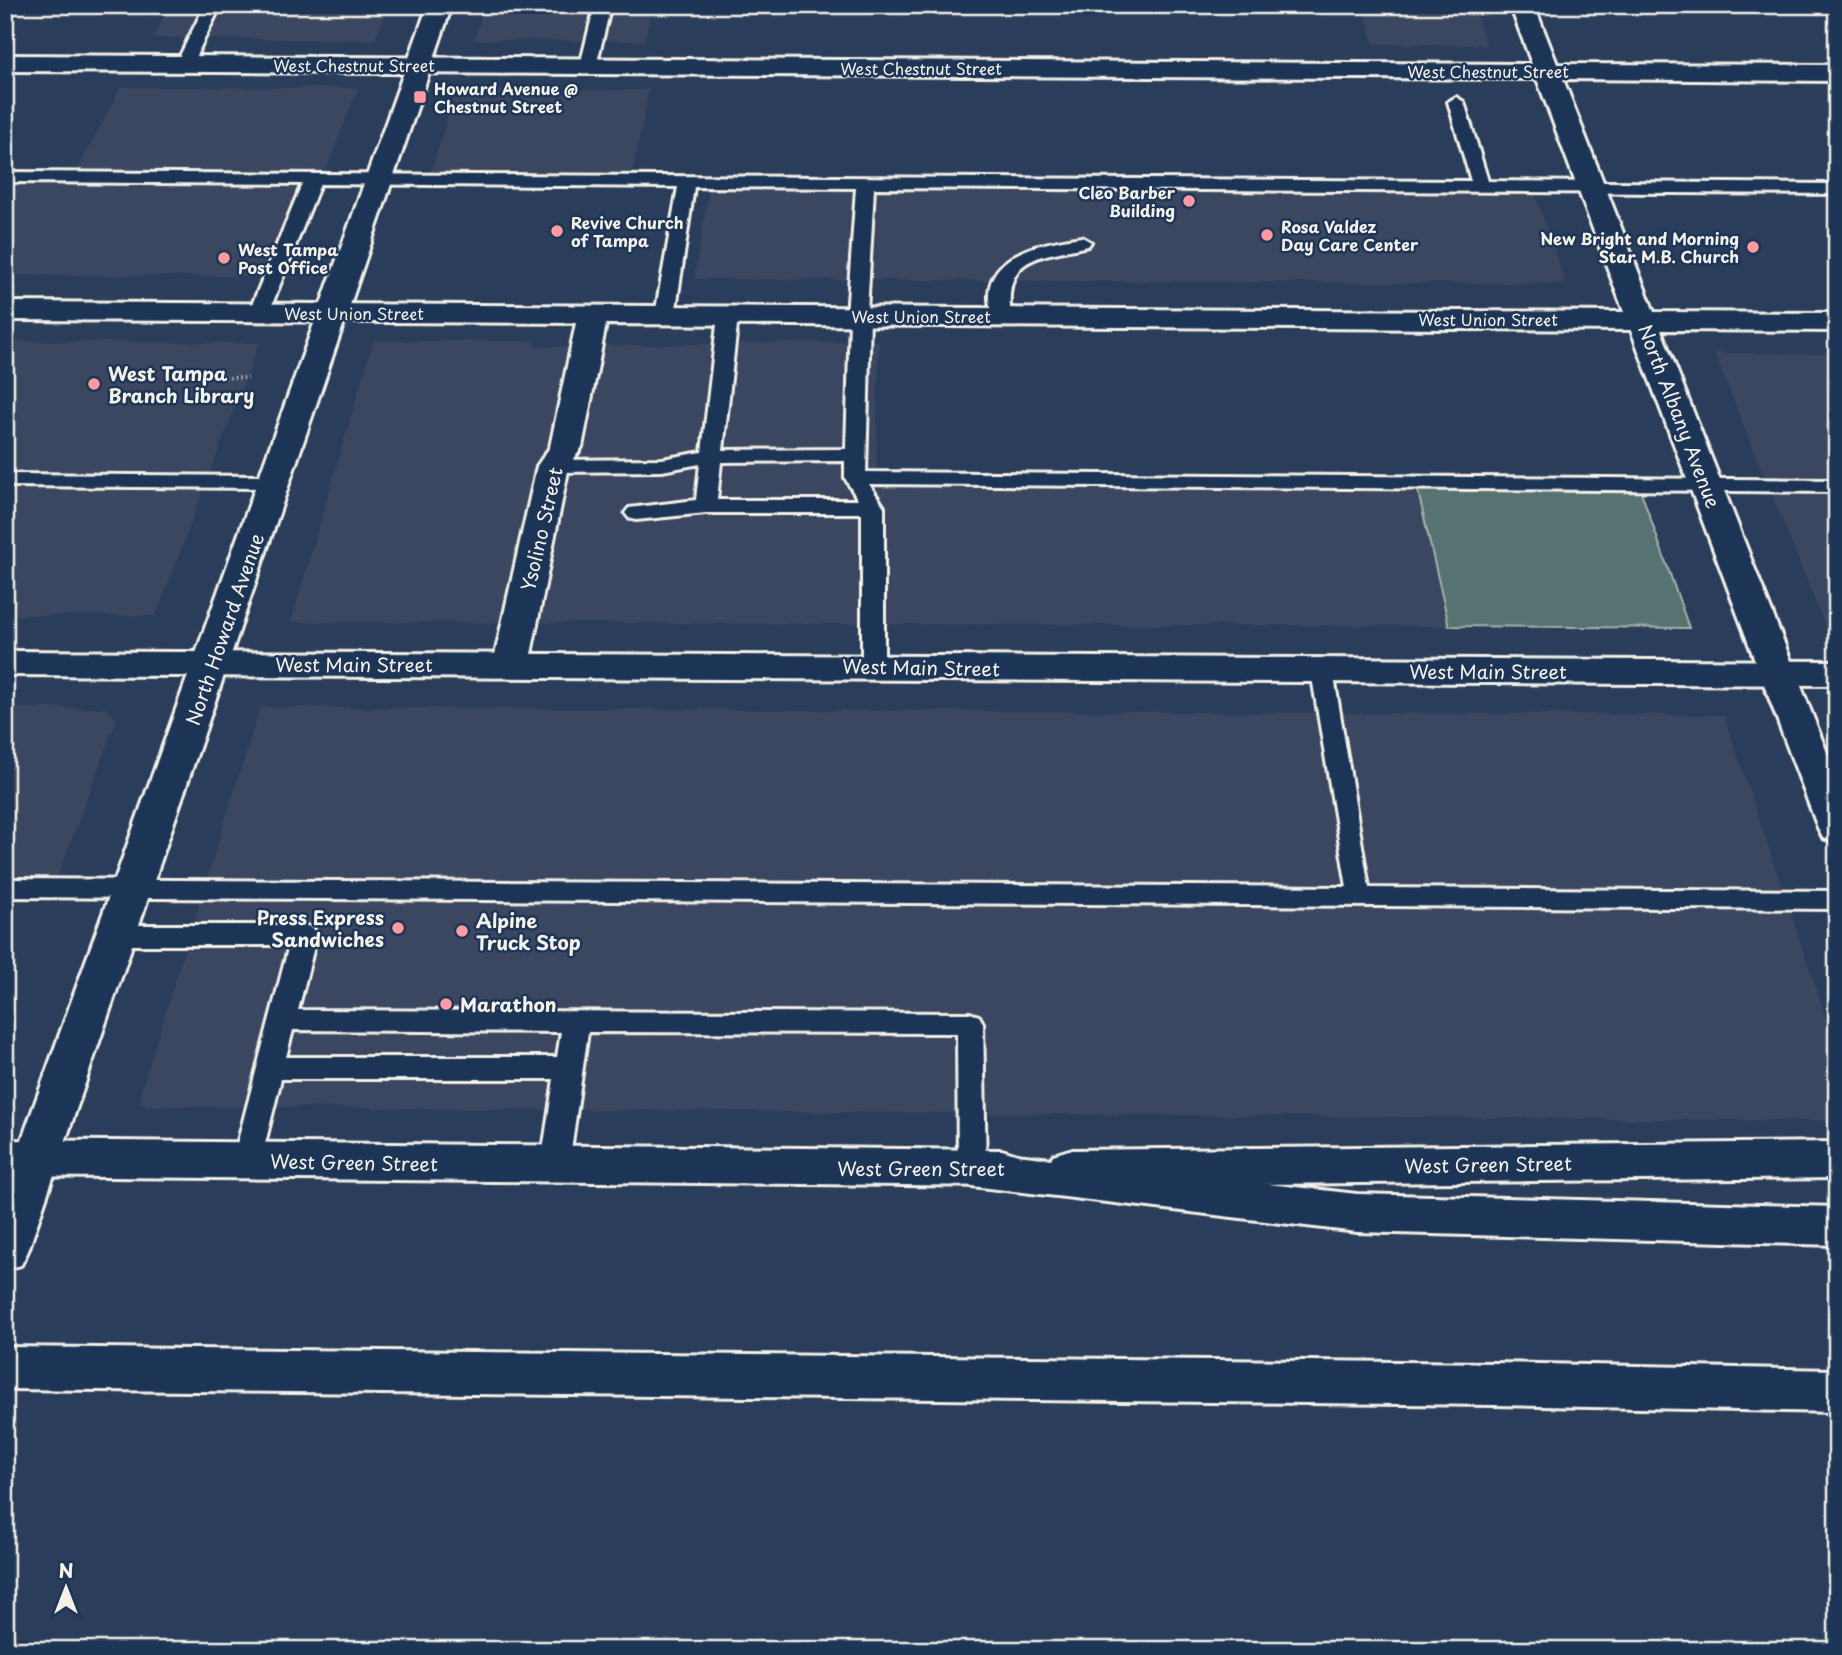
<svg xmlns="http://www.w3.org/2000/svg" width="1842" height="1655" viewBox="0 0 1842 1655" font-family="'Playpen Sans',sans-serif">
<style>
.built{fill:#3a4660}
.green{fill:#577371;stroke:#a6b2ac;stroke-width:2}
.lines{fill:none;stroke-linecap:round;stroke-linejoin:round}
.service-casing{stroke:#f4f1e8;stroke-width:6}
.minor-casing{stroke:#f4f1e8;stroke-width:6}
.tertiary-casing{stroke:#f4f1e8;stroke-width:6}
.secondary-casing{stroke:#f4f1e8;stroke-width:6}
.motorway-casing{stroke:#f4f1e8;stroke-width:6}
.path{stroke:#f4f1e8;stroke-width:3.5;stroke-dasharray:1 3.5;stroke-linecap:butt}
.service{fill:#1d3557;fill-rule:evenodd}
.minor{fill:#1d3557;fill-rule:evenodd}
.tertiary{fill:#1d3557;fill-rule:evenodd}
.secondary{fill:#1d3557;fill-rule:evenodd}
.motorway{fill:#1d3557;fill-rule:evenodd}
.poi-dot{fill:#ff9aa2;stroke:#1d3557;stroke-width:2.5}
.labels{text-anchor:middle;dominant-baseline:central;stroke-width:5;stroke-linejoin:round;paint-order:stroke}
.far-street-label{font-size:16px;fill:#f4f1e8;stroke:#1d3557}
.far-poi-label{font-size:16px;font-weight:bold;fill:#f4f1e8;stroke:#1d3557;text-anchor:start}
.poi-label{font-size:19px;font-weight:bold;fill:#f4f1e8;stroke:#1d3557;text-anchor:start}
.street-label{font-size:19px;fill:#f4f1e8;stroke:#1d3557}
</style>
<rect width="100%" height="100%" fill="#2a3d5b"/>
<filter id="ink" filterUnits="userSpaceOnUse"><feTurbulence type="fractalNoise" baseFrequency=".0143" numOctaves="2"/><feDisplacementMap in="SourceGraphic" scale="14" xChannelSelector="R" yChannelSelector="G"/><feConvolveMatrix kernelMatrix="1 2 1 2 8 2 1 2 1" color-interpolation-filters="sRGB"/></filter>
<g filter="url(#ink)">
<g class="built">
<polygon points="170,5 389,5 375,40 153,38"/>
<polygon points="485,5 652,5 645,41 474,40"/>
<polygon points="1363,5 1473,5 1486,45 1374,44"/>
<polygon points="121,87 358,88 285,277 5,275 5,184 69,185"/>
<polygon points="456,89 649,90 632,175 430,174"/>
<polygon points="710,184 1533,189 1566,284 694,279"/>
<polygon points="5,341 259,343 156,616 5,615"/>
<polygon points="373,341 536,341 535,347 879,341 876,481 1417,487 1449,626 291,622"/>
<polygon points="1714,353 1837,354 1837,631 1827,631"/>
<polygon points="260,707 1724,715 1837,1050 1837,1121 147,1106 141,1102 140,1094"/>
<polygon points="5,708 105,708 117,719 50,897 5,896"/>
</g>
<polygon class="green" points="1417,487 1640,489 1689,628 1449,626"/>
<g class="lines">
<g class="service-casing">
<g id="service">
<polygon points="205,5 221,5 192,64 190,67 178,67 176,64"/>
<polygon points="595,5 611,5 596,66 588,71 580,66"/>
<path d="M 1456,97 L 1464,102 L 1488,181 L 1837,184 L 1837,194 L 874,188 L 867,312 L 870,316 L 866,472 L 1837,480 L 1837,492 L 869,484 L 884,507 L 884,666 L 881,671 L 873,674 L 865,671 L 862,666 L 862,513 L 706,513 L 636,520 L 629,518 L 625,513 L 629,508 L 696,500 L 700,464 L 662,471 L 553,472 L 546,470 L 543,466 L 546,462 L 553,460 L 662,459 L 702,452 L 718,316 L 728,310 L 738,316 L 723,450 L 846,449 L 850,320 L 847,316 L 856,188 L 694,187 L 675,315 L 665,321 L 655,315 L 678,187 L 320,184 L 269,312 L 259,318 L 249,312 L 302,184 L 5,182 L 5,172 L 1471,181 L 1448,102 ZM 845,461 L 845,478 L 858,500 L 717,500 L 721,462 Z"/>
<path d="M 1082,237 L 1091,242 L 1088,246 C 1042,257 1002,254 1011,316 L 1001,322 L 994,320 C 990,314 990,306 989,299 C 987,251 1047,242 1082,237 Z"/>
<polygon points="5,474 276,476 283,477 286,482 283,487 276,488 5,486"/>
<polygon points="1322,663 1330,666 1333,671 1369,888 1837,891 1837,909 5,897 5,879 1347,887 1311,671 1314,666"/>
<path d="M 117,925 L 304,925 L 313,928 L 317,935 L 298,1010 L 970,1013 L 979,1016 L 983,1023 L 986,1168 L 982,1176 L 972,1180 L 962,1176 L 958,1168 L 957,1033 L 588,1032 L 569,1164 L 565,1172 L 555,1176 L 545,1172 L 541,1164 L 554,1079 L 281,1079 L 261,1160 L 257,1168 L 247,1172 L 237,1168 L 233,1160 L 289,945 L 117,945 L 108,942 L 104,935 L 108,928 ZM 293,1030 L 561,1032 L 557,1057 L 286,1057 Z"/>
</g>
</g>
<g class="minor-casing">
<g id="minor">
<polygon points="1510,5 1534,5 1557,64 1837,65 1837,81 1563,79 1654,312 1837,313 1837,331 1661,330 1837,778 1837,842 1823,838 1818,828 1631,330 606,324 582,447 569,466 529,664 524,672 511,676 498,672 493,664 537,466 550,447 576,323 5,320 5,302 1624,312 1537,79 5,71 5,55 1532,64"/>
<polygon points="5,1140 1002,1150 1018,1155 1024,1168 1018,1181 1002,1186 5,1176"/>
<polygon points="1837,1142 1837,1178 1069,1186 1053,1181 1047,1168 1053,1155 1069,1150"/>
</g>
</g>
<g class="tertiary-casing">
<polygon id="tertiary" points="5,651 1837,661 1837,685 5,675"/>
</g>
<g class="secondary-casing">
<polygon id="secondary" points="428,5 452,5 28,1251 21,1265 5,1270 5,1187"/>
</g>
<g class="motorway-casing">
<g id="motorway">
<polygon points="972,1150 1357,1194 1837,1207 1837,1245 1357,1232 972,1186 956,1181 950,1168 956,1155"/>
<polygon points="5,1347 1494,1363 1837,1370 1837,1412 1494,1405 5,1389"/>
</g>
</g>
<polyline class="path" points="198,377 248,378"/>
<use href="#service" class="service"/>
<use href="#minor" class="minor"/>
<use href="#tertiary" class="tertiary"/>
<use href="#secondary" class="secondary"/>
<use href="#motorway" class="motorway"/>
</g>
</g>
<g class="poi-dot">
<rect x="413" y="90" width="14" height="14" rx="3.5"/>
<circle cx="1189" cy="201" r="7"/>
<circle cx="557" cy="231" r="7"/>
<circle cx="1267" cy="235" r="7"/>
<circle cx="1753" cy="247" r="7"/>
<circle cx="224" cy="258" r="7"/>
<circle cx="94" cy="384" r="7"/>
<circle cx="398" cy="928" r="7"/>
<circle cx="462" cy="931" r="7"/>
<circle cx="446" cy="1004" r="7"/>
</g>
<g class="labels">
<g class="far-street-label">
<text x="354" y="65">West Chestnut Street</text>
<text x="921" y="68">West Chestnut Street</text>
<text x="1488" y="71">West Chestnut Street</text>
<text x="354" y="313">West Union Street</text>
<text x="921" y="316">West Union Street</text>
<text x="1488" y="319">West Union Street</text>
</g>
<g class="far-poi-label">
<text x="434" y="88">Howard Avenue @<tspan x="434" dy="18">Chestnut Street</tspan></text>
<text x="1175" y="192" text-anchor="end">Cleo Barber<tspan x="1175" dy="18">Building</tspan></text>
<text x="571" y="222">Revive Church<tspan x="571" dy="18">of Tampa</tspan></text>
<text x="1281" y="226">Rosa Valdez<tspan x="1281" dy="18">Day Care Center</tspan></text>
<text x="1739" y="238" text-anchor="end">New Bright and Morning<tspan x="1739" dy="18">Star M.B. Church</tspan></text>
<text x="238" y="249">West Tampa<tspan x="238" dy="18">Post Office</tspan></text>
</g>
<g class="poi-label">
<text x="108" y="373">West Tampa<tspan x="108" dy="22">Branch Library</tspan></text>
<text x="384" y="917" text-anchor="end">Press Express<tspan x="384" dy="22">Sandwiches</tspan></text>
<text x="476" y="920">Alpine<tspan x="476" dy="22">Truck Stop</tspan></text>
<text x="460" y="1004">Marathon</text>
</g>
<g class="street-label">
<text transform="translate(1680 416) rotate(69)">North Albany Avenue</text>
<text transform="translate(541 529) rotate(-77)">Ysolino Street</text>
<text transform="translate(224 629) rotate(-71)">North Howard Avenue</text>
<text x="354" y="664">West Main Street</text>
<text transform="translate(921 667) rotate(1)">West Main Street</text>
<text x="1488" y="671">West Main Street</text>
<text transform="translate(354 1162) rotate(1)">West Green Street</text>
<text transform="translate(1488 1164) rotate(-1)">West Green Street</text>
<text x="921" y="1168">West Green Street</text>
</g>
</g>
<rect width="1842" height="1655" fill="none" stroke="#1d3557" stroke-width="28"/>
<rect x="14" y="14" width="1814" height="1627" fill="none" stroke="#f4f1e8" stroke-width="2.5" filter="url(#ink)"/>
<g transform="translate(66 1588)" stroke="#1d3557" stroke-width="5" paint-order="stroke">
<path d="M0-5L12 26L0 18L-12 26Z" fill="#f4f1e8"/>
<text y="-10" font-size="19" font-weight="bold" text-anchor="middle" fill="#f4f1e8">N</text>
</g>
</svg>
